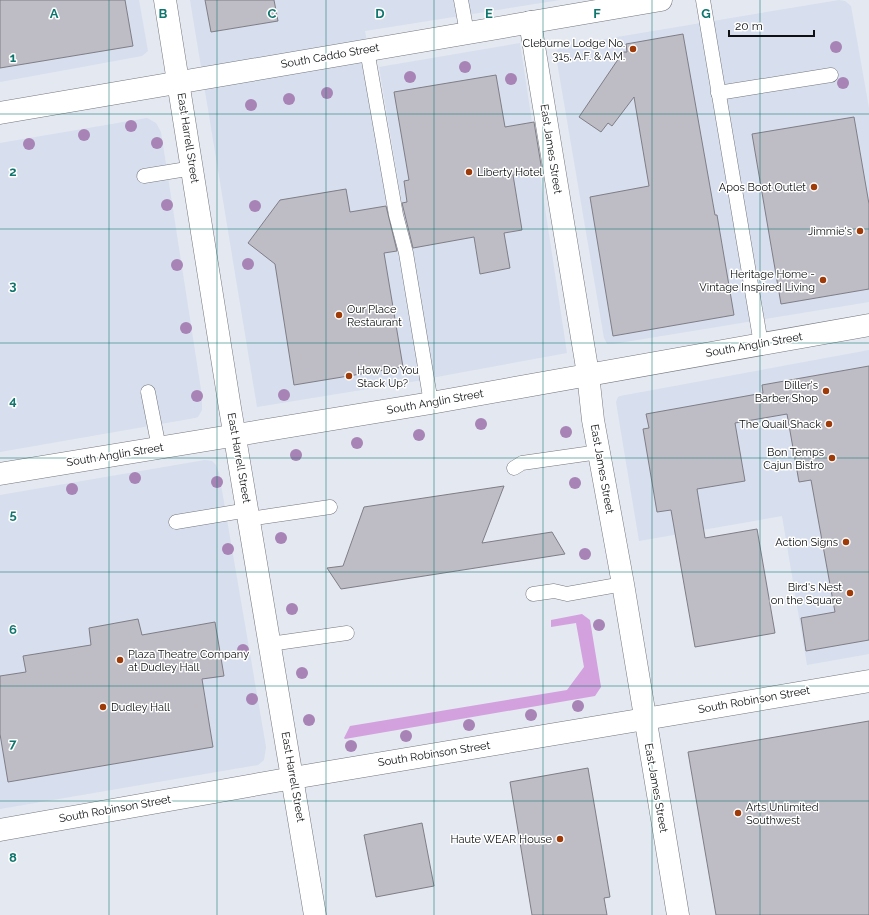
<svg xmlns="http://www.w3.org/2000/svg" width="869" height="915" viewBox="0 0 869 915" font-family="Raleway,sans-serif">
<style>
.built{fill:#d7deee}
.green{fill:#d3a1de}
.building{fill:#bebcc5;stroke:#7f7e87}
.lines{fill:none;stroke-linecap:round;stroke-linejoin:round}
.service-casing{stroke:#74777f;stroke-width:15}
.minor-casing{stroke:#74777f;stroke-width:23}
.primary-casing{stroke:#74777f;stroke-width:23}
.service{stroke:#fff;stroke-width:14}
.minor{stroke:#fff;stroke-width:22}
.primary{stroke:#fff;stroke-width:22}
.tree{fill:#a784b5}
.grid{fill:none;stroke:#0f766e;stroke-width:1;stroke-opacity:0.55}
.poi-dot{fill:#9f3b09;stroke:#fff;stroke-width:1.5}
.labels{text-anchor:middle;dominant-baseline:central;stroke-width:3;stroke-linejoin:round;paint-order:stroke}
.poi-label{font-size:11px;fill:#0e1012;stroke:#fff;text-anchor:end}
.street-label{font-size:11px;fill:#0e1012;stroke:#fff}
.grid-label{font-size:13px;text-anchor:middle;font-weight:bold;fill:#0f766e;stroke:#fff;stroke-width:3;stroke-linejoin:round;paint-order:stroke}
</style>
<rect width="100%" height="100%" fill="#e4e8f1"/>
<g class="built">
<polygon points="0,0 139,0 148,51 142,56 0,82"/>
<polygon points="190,0 560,0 365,31 423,380 257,407"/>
<polygon points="839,0 845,1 851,6 869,108 869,302 613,344 607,344 604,338 556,56 557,50 563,46"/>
<polygon points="520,43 567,353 431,378 379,67"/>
<polygon points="147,118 156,123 161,132 202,396 202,410 198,417 195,418 0,452 0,143"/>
<polygon points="869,350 869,654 807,665 782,516 639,541 616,402 618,397 620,396"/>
<polygon points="205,460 212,461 216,465 219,473 266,747 264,760 258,765 0,809 0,495"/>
</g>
<polygon class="green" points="582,614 590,620 601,687 595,696 345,739 344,738 350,726 567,690 584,667 576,623 551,627 551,620"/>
<g class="building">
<polygon points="0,0 125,0 133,46 0,68"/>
<polygon points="205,0 274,0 278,21 211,32"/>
<polygon points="683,34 715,215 717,215 734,315 613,336 590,197 649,186 634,97 612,126 608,123 601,132 579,117 623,52 627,52 626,44"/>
<polygon points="496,75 505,127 534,122 542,171 513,175 522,230 504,233 510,268 480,274 474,237 413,248 402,203 407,202 404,181 409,180 394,92"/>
<polygon points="854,117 869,204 869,289 781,304 752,134"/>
<polygon points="346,189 350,212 386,206 397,251 384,253 403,367 294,385 275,264 248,243 280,200"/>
<polygon points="869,366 869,640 806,651 801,618 835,612 811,480 799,482 787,414 735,423 745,481 697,489 705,538 757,529 775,633 695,647 671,510 657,512 643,429 649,428 646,414 763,393 762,385"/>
<polygon points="504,486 482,543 552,532 565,554 341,589 327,568 343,566 364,507"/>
<polygon points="138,619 142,635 215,622 224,676 202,679 213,747 8,782 0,734 0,676 26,672 23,656 91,645 89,628"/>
<polygon points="869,721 869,915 716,915 688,752"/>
<polygon points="588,768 610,897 604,898 607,915 532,915 510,782"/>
<polygon points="422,823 434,886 376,897 364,835"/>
</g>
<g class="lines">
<g class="service-casing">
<g id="service">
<polyline points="461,0 467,33"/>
<polyline points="703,0 761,344"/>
<polyline points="367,50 396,215 406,253 431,403"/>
<polyline points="718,93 831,75"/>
<polyline points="144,176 193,168"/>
<polyline points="148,392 159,448"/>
<polyline points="514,468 522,463 599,452"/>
<polyline points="249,519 330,507"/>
<polyline points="176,522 248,510"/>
<polyline points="533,594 554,591 567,594 623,584"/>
<polyline points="270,644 347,633"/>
</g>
</g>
<g class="minor-casing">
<g id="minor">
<polyline points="165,0 230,408 315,915"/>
<polyline points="530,22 588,374 593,420 623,584 678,915"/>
<polyline points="0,474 431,403 869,325"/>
<polyline points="0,830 293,778 645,719 869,681"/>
</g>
</g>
<g class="primary-casing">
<polyline id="primary" points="0,113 661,0"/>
</g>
<use href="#service" class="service"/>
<use href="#minor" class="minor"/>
<use href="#primary" class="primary"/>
</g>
<g class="tree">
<circle cx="836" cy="47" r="6"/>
<circle cx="465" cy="67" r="6"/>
<circle cx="410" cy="77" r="6"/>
<circle cx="511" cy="79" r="6"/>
<circle cx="843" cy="83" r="6"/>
<circle cx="327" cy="93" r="6"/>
<circle cx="289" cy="99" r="6"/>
<circle cx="251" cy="105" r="6"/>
<circle cx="131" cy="126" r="6"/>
<circle cx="84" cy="135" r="6"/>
<circle cx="157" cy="143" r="6"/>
<circle cx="29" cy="144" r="6"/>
<circle cx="167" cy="205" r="6"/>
<circle cx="255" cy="206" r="6"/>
<circle cx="248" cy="264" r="6"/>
<circle cx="177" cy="265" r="6"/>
<circle cx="186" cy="328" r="6"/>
<circle cx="284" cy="395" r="6"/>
<circle cx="197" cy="396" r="6"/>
<circle cx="481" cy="424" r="6"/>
<circle cx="566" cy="432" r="6"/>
<circle cx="419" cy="435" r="6"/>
<circle cx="357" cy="443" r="6"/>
<circle cx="296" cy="455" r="6"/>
<circle cx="135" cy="478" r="6"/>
<circle cx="217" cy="482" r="6"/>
<circle cx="575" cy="483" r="6"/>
<circle cx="72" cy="489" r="6"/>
<circle cx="281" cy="538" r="6"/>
<circle cx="228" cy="549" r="6"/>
<circle cx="585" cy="554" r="6"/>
<circle cx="292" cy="609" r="6"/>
<circle cx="599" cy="625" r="6"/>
<circle cx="243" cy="650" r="6"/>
<circle cx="302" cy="673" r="6"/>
<circle cx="252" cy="699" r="6"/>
<circle cx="578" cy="706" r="6"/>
<circle cx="531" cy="715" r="6"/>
<circle cx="309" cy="720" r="6"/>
<circle cx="469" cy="725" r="6"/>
<circle cx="406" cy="736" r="6"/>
<circle cx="351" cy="746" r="6"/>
</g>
<path class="grid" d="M 109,0 L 109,915M 217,0 L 217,915M 326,0 L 326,915M 434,0 L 434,915M 543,0 L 543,915M 652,0 L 652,915M 760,0 L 760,915M 0,114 L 869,114M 0,229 L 869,229M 0,343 L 869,343M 0,458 L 869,458M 0,572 L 869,572M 0,686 L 869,686M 0,801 L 869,801"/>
<g class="poi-dot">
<circle cx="633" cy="49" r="4"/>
<circle cx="469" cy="172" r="4"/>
<circle cx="814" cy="187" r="4"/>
<circle cx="860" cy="231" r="4"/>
<circle cx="823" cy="280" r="4"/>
<circle cx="339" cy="315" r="4"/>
<circle cx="349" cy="376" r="4"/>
<circle cx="826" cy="391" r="4"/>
<circle cx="829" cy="424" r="4"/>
<circle cx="832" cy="458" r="4"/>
<circle cx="846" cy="542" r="4"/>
<circle cx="850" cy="593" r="4"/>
<circle cx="120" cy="660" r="4"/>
<circle cx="103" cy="707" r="4"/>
<circle cx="738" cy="813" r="4"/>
<circle cx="560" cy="839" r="4"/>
</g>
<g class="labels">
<g class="poi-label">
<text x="625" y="43">Cleburne Lodge No.<tspan x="625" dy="13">315, A.F. &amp; A.M.</tspan></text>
<text x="477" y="172" text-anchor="start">Liberty Hotel</text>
<text x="806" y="187">Apos Boot Outlet</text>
<text x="852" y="231">Jimmie's</text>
<text x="815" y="274">Heritage Home -<tspan x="815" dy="13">Vintage Inspired Living</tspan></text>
<text x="347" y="309" text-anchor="start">Our Place<tspan x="347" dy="13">Restaurant</tspan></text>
<text x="357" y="370" text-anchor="start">How Do You<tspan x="357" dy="13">Stack Up?</tspan></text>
<text x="818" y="385">Diller's<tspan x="818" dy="13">Barber Shop</tspan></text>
<text x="821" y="424">The Quail Shack</text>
<text x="824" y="452">Bon Temps<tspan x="824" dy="13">Cajun Bistro</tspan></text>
<text x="838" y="542">Action Signs</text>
<text x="842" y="587">Bird's Nest<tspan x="842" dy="13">on the Square</tspan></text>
<text x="128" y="654" text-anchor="start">Plaza Theatre Company<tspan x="128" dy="13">at Dudley Hall</tspan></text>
<text x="111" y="707" text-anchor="start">Dudley Hall</text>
<text x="746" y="807" text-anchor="start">Arts Unlimited<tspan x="746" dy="13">Southwest</tspan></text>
<text x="552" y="839">Haute WEAR House</text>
</g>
<g class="street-label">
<text transform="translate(330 56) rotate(-10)">South Caddo Street</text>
<text transform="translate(188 138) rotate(81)">East Harrell Street</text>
<text transform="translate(551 149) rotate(81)">East James Street</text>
<text transform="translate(754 345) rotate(-10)">South Anglin Street</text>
<text transform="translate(435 402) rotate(-10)">South Anglin Street</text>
<text transform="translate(115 455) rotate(-9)">South Anglin Street</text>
<text transform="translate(239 458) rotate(80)">East Harrell Street</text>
<text transform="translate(602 469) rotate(80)">East James Street</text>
<text transform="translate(754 700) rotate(-10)">South Robinson Street</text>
<text transform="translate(434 754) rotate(-9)">South Robinson Street</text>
<text transform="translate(293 777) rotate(80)">East Harrell Street</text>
<text transform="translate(656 788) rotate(80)">East James Street</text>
<text transform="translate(115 809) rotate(-10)">South Robinson Street</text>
</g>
</g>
<g class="grid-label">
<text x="54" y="18">A</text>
<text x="163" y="18">B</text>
<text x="272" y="18">C</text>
<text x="380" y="18">D</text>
<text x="489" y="18">E</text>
<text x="597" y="18">F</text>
<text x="706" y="18">G</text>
<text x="13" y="62">1</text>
<text x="13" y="176">2</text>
<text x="13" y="290">3</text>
<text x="13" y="405">4</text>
<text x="13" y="519">5</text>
<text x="13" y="634">6</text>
<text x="13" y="748">7</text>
<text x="13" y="862">8</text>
</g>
<path d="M729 30v6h85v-6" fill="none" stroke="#0e1012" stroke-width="2"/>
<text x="735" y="30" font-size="12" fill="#0e1012" stroke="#ffffff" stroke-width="3" paint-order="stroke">20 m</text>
</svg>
